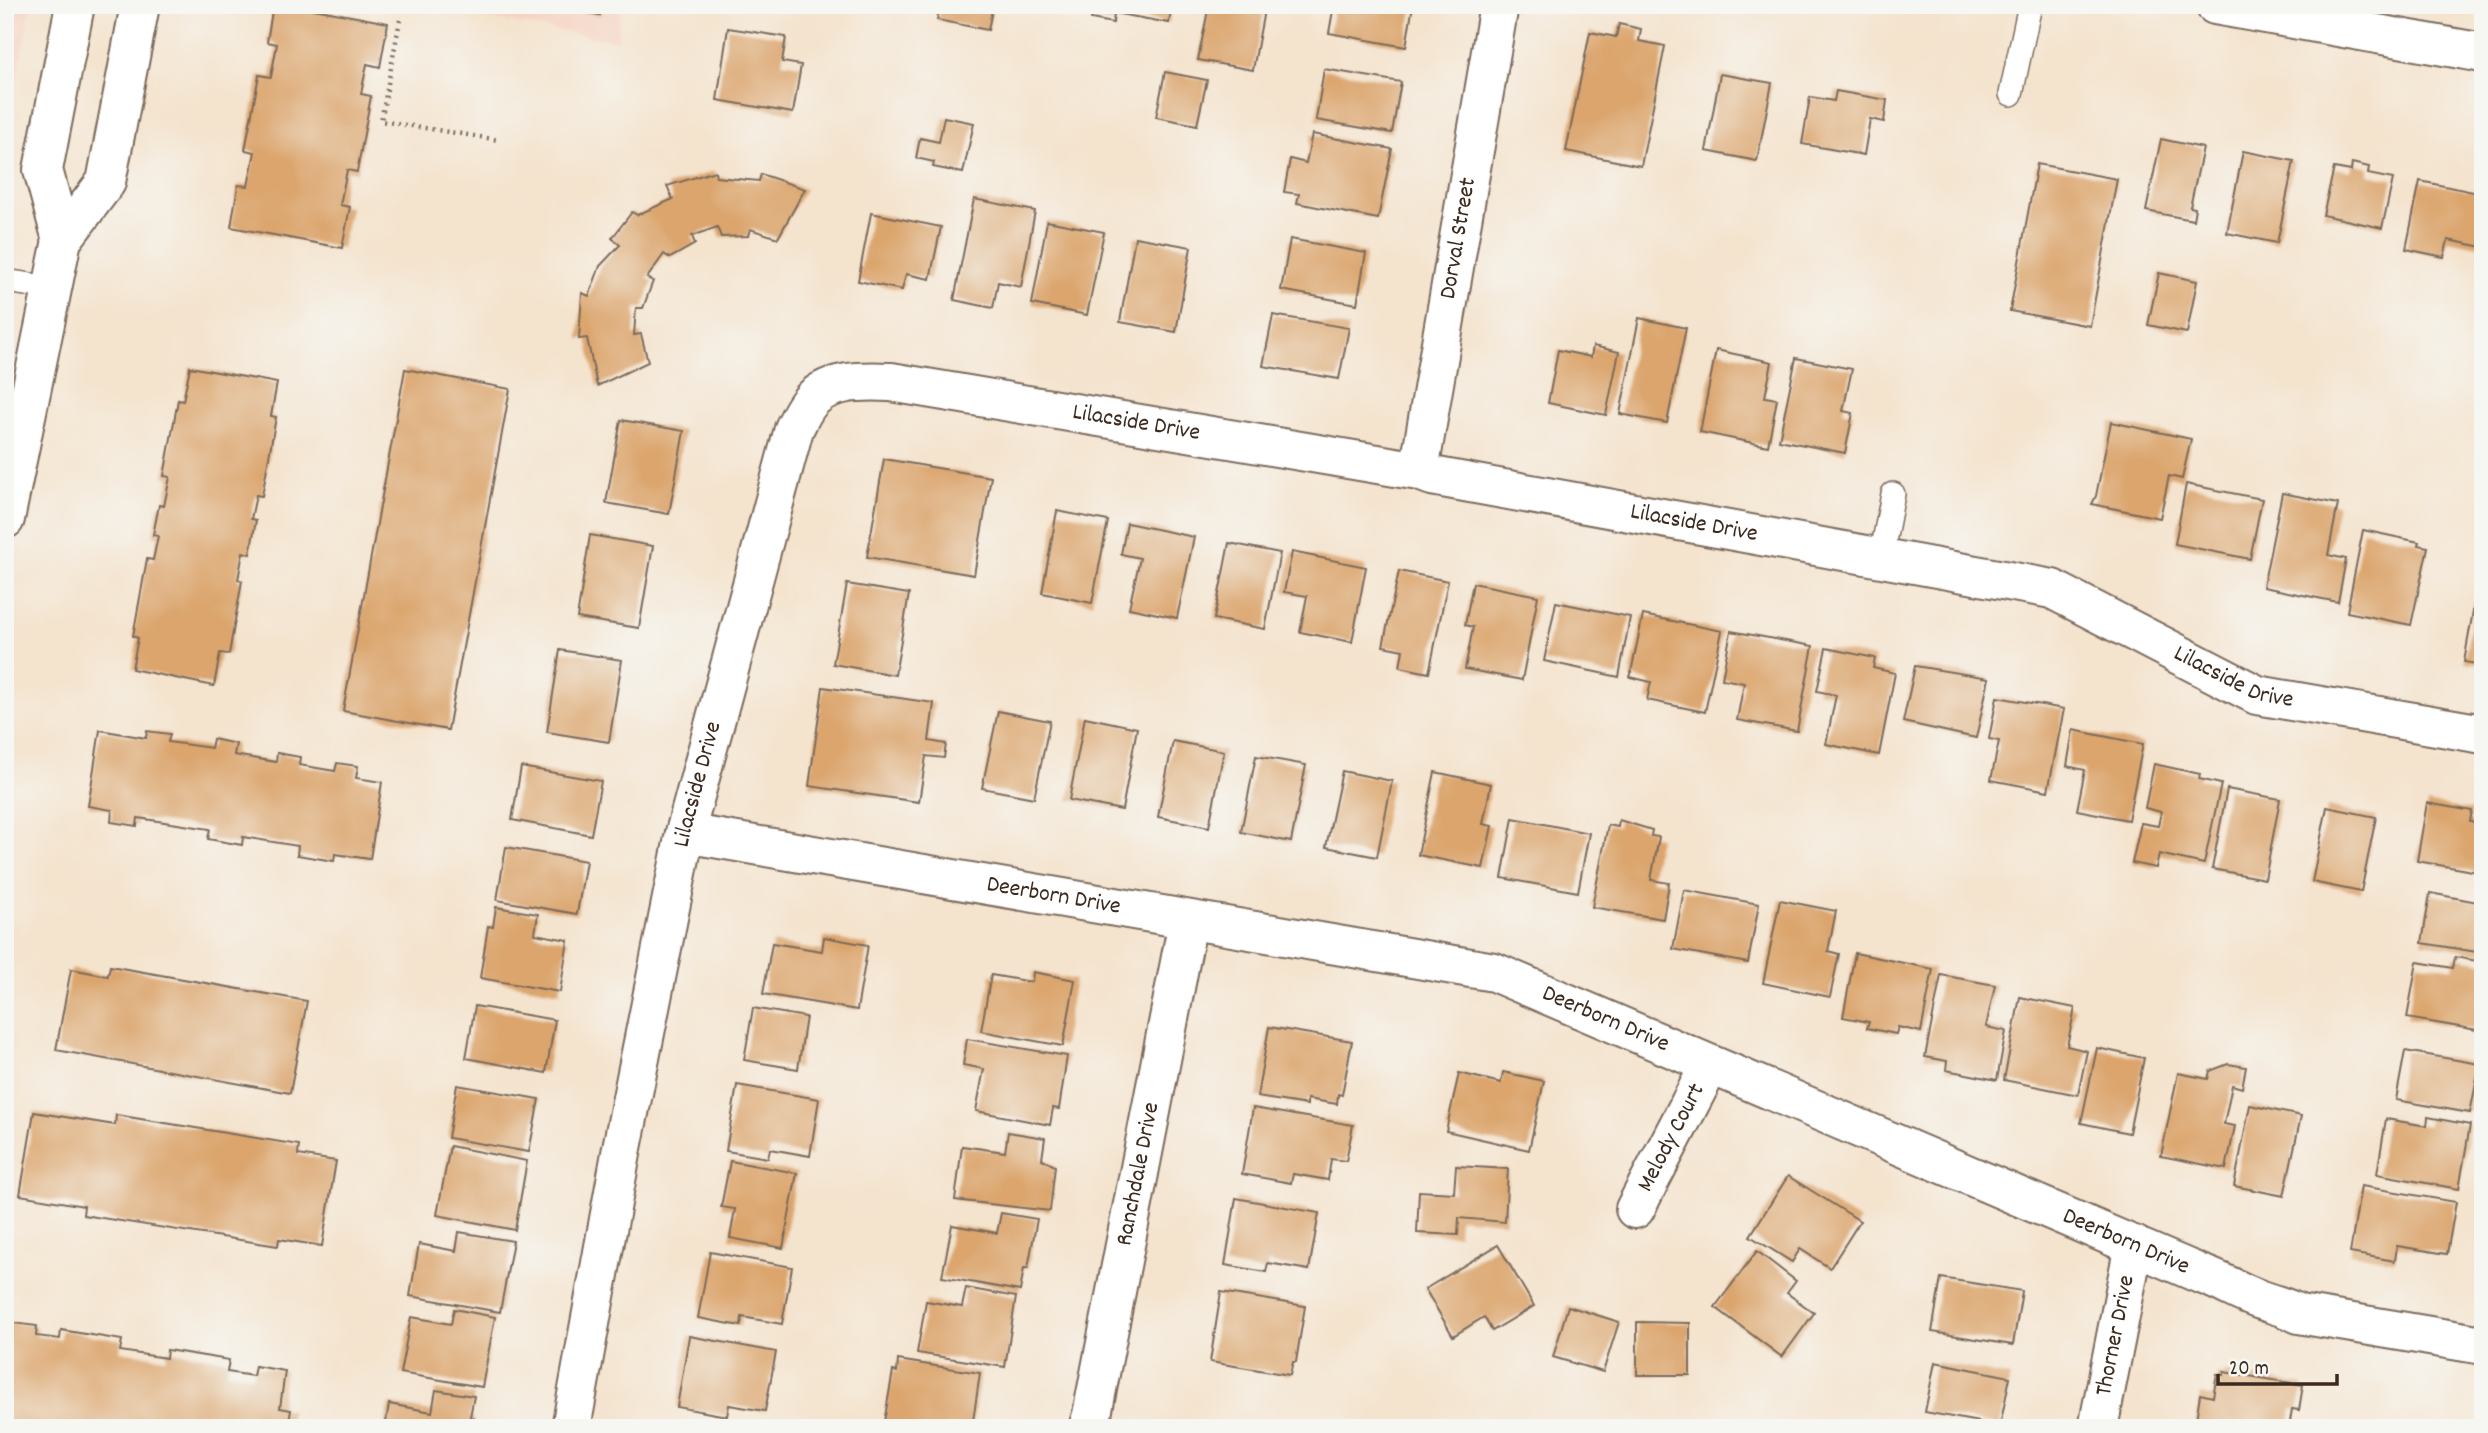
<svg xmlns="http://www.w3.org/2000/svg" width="2488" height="1433" viewBox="0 0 2488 1433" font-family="Dekko,sans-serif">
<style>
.built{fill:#f5d3c2}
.building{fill:#dba56d}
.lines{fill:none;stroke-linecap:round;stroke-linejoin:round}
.lane-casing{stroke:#7c6b5b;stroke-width:26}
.street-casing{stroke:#7c6b5b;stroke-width:42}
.secondary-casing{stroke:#7c6b5b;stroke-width:42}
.path{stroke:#7c6b5b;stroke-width:4.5;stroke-dasharray:2 5;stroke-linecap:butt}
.lane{stroke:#fff;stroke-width:23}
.street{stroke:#fff;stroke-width:38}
.secondary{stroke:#fff;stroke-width:38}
.labels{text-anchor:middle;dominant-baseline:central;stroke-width:7;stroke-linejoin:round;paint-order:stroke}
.street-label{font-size:24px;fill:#3b2a1e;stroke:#f6f6f2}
</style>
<rect width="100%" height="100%" fill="#f6f6f2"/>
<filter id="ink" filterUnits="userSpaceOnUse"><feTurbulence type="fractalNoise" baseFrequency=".0143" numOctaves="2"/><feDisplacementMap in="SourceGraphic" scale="14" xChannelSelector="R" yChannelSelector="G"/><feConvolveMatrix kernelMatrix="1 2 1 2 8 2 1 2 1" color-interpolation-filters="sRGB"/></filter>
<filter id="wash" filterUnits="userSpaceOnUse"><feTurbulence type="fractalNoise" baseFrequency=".00686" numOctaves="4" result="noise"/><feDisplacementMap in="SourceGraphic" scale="28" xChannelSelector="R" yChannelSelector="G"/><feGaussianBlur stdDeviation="1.57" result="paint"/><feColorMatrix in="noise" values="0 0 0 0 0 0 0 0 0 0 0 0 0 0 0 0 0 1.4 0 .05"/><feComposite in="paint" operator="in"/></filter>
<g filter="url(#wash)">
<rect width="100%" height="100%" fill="#f4e3cd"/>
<g class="built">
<polygon points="5,5 31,5 5,137"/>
<polygon points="412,5 621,5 618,41"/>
</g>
<g id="blocks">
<g class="building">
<polygon points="273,5 293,5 388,23 380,67 367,64 361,94 371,96 357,172 347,170 340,205 350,207 342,248 231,227 238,185 248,186 255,152 245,150 259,75 271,77 277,44 267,42"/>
<polygon points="545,5 602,5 600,15"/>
<polygon points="940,5 993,5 988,30 937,20"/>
<polygon points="1094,5 1172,5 1169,23 1114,13 1113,23 1091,19"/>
<polygon points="1209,5 1265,5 1253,70 1198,60"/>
<polygon points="1334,5 1413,5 1406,47 1329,33"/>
<polygon points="1619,24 1641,29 1639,41 1665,46 1641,166 1566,151 1590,32 1616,37"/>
<polygon points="728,28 786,37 782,62 801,65 793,113 717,100"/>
<polygon points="1324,69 1401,82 1392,133 1316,120"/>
<polygon points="1165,72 1207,80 1197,125 1156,117"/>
<polygon points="1720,74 1772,83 1757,161 1706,151"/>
<polygon points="1836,91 1887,100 1884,122 1870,119 1864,155 1802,144 1810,97 1834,101"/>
<polygon points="944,117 974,123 963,173 933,167 934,162 916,158 920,138 939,142"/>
<polygon points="1312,134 1392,149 1378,219 1297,203 1299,194 1284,192 1290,159 1306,163"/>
<polygon points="2161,139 2203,148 2190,207 2195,208 2193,220 2146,211"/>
<polygon points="2243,151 2294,161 2277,243 2227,233"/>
<polygon points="2352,163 2369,167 2368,174 2393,179 2382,228 2323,215 2334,168 2351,171"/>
<polygon points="2037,164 2117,179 2090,326 2010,311"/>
<polygon points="715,171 716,177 759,181 761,174 805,189 778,238 750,229 748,236 721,237 717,227 692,236 695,244 670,258 664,254 647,278 653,281 643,308 636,308 634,335 641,334 648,362 597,386 587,338 579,339 582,293 589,296 600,266 620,245 612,238 632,212 637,215 673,199 667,186"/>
<polygon points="2420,181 2483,194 2483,247 2448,240 2444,257 2406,249"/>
<polygon points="974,199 1035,211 1021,287 998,282 993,308 954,300"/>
<polygon points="871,213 941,227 930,279 906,274 902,290 858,281"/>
<polygon points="1047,221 1104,232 1087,315 1032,304"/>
<polygon points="1135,237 1191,247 1176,332 1120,322"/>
<polygon points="1290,239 1366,253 1357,304 1281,290"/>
<polygon points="2159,273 2197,281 2187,333 2148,325"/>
<polygon points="1273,315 1349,328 1339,379 1263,366"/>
<polygon points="1639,318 1686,328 1667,423 1620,414"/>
<polygon points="1593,346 1619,352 1606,415 1548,403 1558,350 1591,357"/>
<polygon points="1716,350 1772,362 1765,397 1777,399 1768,446 1700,432"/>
<polygon points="1796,358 1852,369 1843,411 1853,413 1845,453 1779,440"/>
<polygon points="190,367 277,383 271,416 276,417 262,496 256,495 251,519 256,520 250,554 243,552 238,580 242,581 229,654 220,653 214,686 132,669 138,638 133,636 147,559 153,560 158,536 153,535 159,505 164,506 170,477 164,476 178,400 183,401"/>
<polygon points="405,369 510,389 448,730 343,711"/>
<polygon points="621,420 684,431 669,514 606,503"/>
<polygon points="2111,422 2191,439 2182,479 2169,476 2160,518 2092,504 2096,496"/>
<polygon points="884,459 991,477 974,575 867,557"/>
<polygon points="2186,484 2262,499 2250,559 2175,544"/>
<polygon points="2282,493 2338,504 2328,555 2346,559 2338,602 2263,587"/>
<polygon points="1057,511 1108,521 1092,603 1042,593"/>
<polygon points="1127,523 1194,537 1177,618 1129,608 1140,558 1121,554"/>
<polygon points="2363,530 2419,542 2418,545 2428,547 2411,625 2347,612"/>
<polygon points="590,535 653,546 639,628 577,618"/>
<polygon points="1229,543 1280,553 1265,629 1214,619"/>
<polygon points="1292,552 1366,567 1352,642 1300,632 1307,596 1284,592"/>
<polygon points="1399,571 1448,581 1429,673 1400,667 1403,650 1383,646"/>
<polygon points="1473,583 1538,596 1522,680 1465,669 1473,627 1465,625"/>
<polygon points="847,584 909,594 895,675 833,664"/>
<polygon points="2476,594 2483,595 2483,665 2464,662"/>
<polygon points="1556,602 1630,617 1619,677 1544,661"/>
<polygon points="1643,615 1722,631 1705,712 1647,700 1651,682 1630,677"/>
<polygon points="1731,631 1813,646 1797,731 1737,720 1744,683 1722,679"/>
<polygon points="1826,648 1875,658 1873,668 1895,673 1879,755 1826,744 1836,695 1817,691"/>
<polygon points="560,650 622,660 609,742 547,732"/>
<polygon points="1915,666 1989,678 1976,738 1903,722"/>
<polygon points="823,687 934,703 929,741 946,744 944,758 926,756 919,802 809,786"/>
<polygon points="1997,697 2064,709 2048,791 1991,780 1999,741 1989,739"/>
<polygon points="998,711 1050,721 1034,798 982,788"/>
<polygon points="1085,717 1137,728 1122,810 1069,800"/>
<polygon points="100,730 146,738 147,731 170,734 168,742 211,748 213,739 236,744 234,755 276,762 277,753 300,757 299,765 335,771 337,763 358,766 356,778 382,782 370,859 335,854 334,861 297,855 298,846 243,837 242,845 208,839 210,829 138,818 137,826 111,822 112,810 88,806"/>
<polygon points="2073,730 2143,744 2128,820 2077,810 2085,770 2067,766"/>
<polygon points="1173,741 1224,751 1209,827 1158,817"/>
<polygon points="1256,756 1306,765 1291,842 1241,832"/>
<polygon points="2154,764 2200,774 2199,779 2221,784 2204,864 2159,854 2156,868 2132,863 2141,823 2158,826 2161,812 2145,808"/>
<polygon points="521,767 601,781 591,835 512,820"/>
<polygon points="1342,771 1392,781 1377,857 1326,847"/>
<polygon points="1435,772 1491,784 1483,824 1492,826 1483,868 1418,855"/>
<polygon points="2227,789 2280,799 2265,879 2212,869"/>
<polygon points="2427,803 2472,811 2470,821 2483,824 2483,873 2417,861"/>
<polygon points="2327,807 2376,817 2361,892 2312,882"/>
<polygon points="1513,818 1589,833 1578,892 1502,878"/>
<polygon points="1619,820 1652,830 1651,836 1659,837 1651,880 1669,883 1663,919 1592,907 1608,825 1618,827"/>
<polygon points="506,847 586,861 577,914 497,900"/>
<polygon points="1684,890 1759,904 1748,963 1673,949"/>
<polygon points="2430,893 2483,903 2483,953 2422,943"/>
<polygon points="1780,900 1836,911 1828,951 1839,954 1830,997 1763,983"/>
<polygon points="496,907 538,914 535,934 568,940 560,992 480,978 488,926 493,927"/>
<polygon points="824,937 868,945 857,1010 763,994 772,943 822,951"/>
<polygon points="1855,953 1933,969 1921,1032 1898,1027 1896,1034 1867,1028 1869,1022 1843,1017"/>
<polygon points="2455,957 2483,962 2483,1031 2407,1018 2417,962 2453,968"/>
<polygon points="110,966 307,1001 290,1093 56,1050 71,969 108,976"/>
<polygon points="1033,972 1075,980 1063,1046 981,1031 991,975 1032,982"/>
<polygon points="1941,975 1995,985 1986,1027 2006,1031 1997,1080 1946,1070 1947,1061 1925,1057"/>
<polygon points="2020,997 2075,1008 2067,1046 2087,1051 2078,1095 2004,1080"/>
<polygon points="475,1006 555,1020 546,1073 466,1058"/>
<polygon points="753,1008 806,1017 798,1069 744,1060"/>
<polygon points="1269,1027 1352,1041 1342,1095 1338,1094 1337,1104 1307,1099 1307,1105 1257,1097"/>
<polygon points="967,1039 1067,1056 1059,1109 1053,1108 1050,1125 976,1111 984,1069 963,1065"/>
<polygon points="2097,1048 2144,1058 2129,1133 2081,1123"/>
<polygon points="2405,1051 2480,1064 2470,1113 2396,1100"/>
<polygon points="2228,1064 2246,1067 2242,1088 2232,1085 2224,1124 2235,1126 2226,1169 2161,1156 2178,1073 2208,1079 2210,1071"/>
<polygon points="1503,1072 1544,1081 1529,1150 1446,1131 1459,1073 1501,1083"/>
<polygon points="457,1085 539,1099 529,1152 448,1138"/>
<polygon points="737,1085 819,1099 810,1156 770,1149 768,1158 726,1151"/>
<polygon points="2250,1105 2301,1116 2284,1196 2234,1186"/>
<polygon points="1253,1108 1353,1125 1346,1161 1331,1159 1328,1180 1293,1174 1291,1183 1242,1174"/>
<polygon points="34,1112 115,1125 116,1115 299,1145 298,1155 336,1161 322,1246 279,1239 278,1246 83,1215 84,1206 20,1195"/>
<polygon points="2428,1117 2470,1125 2459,1189 2377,1174 2386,1119 2427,1126"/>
<polygon points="1008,1132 1045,1138 1042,1159 1055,1166 1050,1211 955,1200 962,1146 1005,1152"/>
<polygon points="450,1146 527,1161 515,1230 437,1215"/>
<polygon points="730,1161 797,1173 783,1248 730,1238 735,1209 721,1207"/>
<polygon points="1456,1166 1508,1169 1505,1222 1459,1218 1458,1235 1417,1233 1419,1191 1454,1193"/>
<polygon points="1788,1176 1860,1221 1830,1268 1800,1249 1792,1262 1750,1236"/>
<polygon points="2361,1186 2456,1202 2447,1254 2397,1246 2395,1261 2350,1253"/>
<polygon points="1236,1198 1319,1213 1309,1270 1268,1263 1266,1272 1225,1265"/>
<polygon points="1001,1213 1037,1219 1028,1268 1024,1268 1020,1291 942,1277 952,1225 997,1233"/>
<polygon points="459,1232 513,1241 500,1312 410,1296 419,1244 456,1251"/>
<polygon points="1498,1245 1534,1306 1492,1331 1484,1317 1453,1336 1425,1289"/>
<polygon points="1757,1251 1796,1281 1787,1293 1814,1313 1782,1357 1715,1307"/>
<polygon points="710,1252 792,1267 782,1324 742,1317 741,1326 698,1318"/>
<polygon points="1941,1278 2022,1291 2013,1345 1932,1332"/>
<polygon points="966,1288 1016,1297 1005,1367 917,1353 926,1301 962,1307"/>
<polygon points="1221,1292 1305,1306 1296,1362 1293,1362 1290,1375 1210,1362"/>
<polygon points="1568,1306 1619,1322 1603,1372 1553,1357"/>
<polygon points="454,1309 495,1317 482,1387 400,1373 411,1317 451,1324"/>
<polygon points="5,1322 37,1326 36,1336 60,1339 61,1330 122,1340 120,1351 166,1358 167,1350 229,1360 227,1372 253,1376 255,1366 285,1371 280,1408 291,1410 288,1428 5,1428"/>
<polygon points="1637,1322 1690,1323 1690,1375 1637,1375"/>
<polygon points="689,1336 776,1352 765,1411 729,1405 727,1416 677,1407"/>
<polygon points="898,1360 980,1373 972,1428 883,1428 893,1371 897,1372"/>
<polygon points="1935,1362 2010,1377 2000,1426 1925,1412"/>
<polygon points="2224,1372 2303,1385 2299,1410 2292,1409 2289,1428 2195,1427 2200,1394 2213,1397 2217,1374 2224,1375"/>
<polygon points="436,1390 474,1396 470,1417 474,1418 473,1428 385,1428 389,1404 432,1412"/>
</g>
</g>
</g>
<g filter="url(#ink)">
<use href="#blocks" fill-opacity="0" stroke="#7c6b5b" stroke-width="2"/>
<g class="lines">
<g class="lane-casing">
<g id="lane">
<polyline points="2011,94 2030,5"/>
<polyline points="5,281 52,288"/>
<polyline points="1881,558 1893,494"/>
</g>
</g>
<g class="street-casing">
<g id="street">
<path id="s1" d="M 1419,471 L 1499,5"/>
<path id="s2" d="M 685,833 L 1494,972 L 2198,1273 C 2220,1280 2240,1293 2261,1300 C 2275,1305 2285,1307 2299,1314 L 2483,1345"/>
<path id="s3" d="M 1635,1209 L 1710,1065"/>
<path id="s4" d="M 571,1428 L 622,1148 L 685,833 L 794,429 C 798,421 802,412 808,404 C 826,379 864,381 891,382 L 1419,471 L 1432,476 L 2052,589 L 2257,695 L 2483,734"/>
<path id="s5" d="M 1088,1428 L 1092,1415 L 1188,921"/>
<path id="s6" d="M 2098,1428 L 2134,1245"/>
</g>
</g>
<g class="secondary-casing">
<g id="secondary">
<polyline points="2215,5 2483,53"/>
<polyline points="62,240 43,170 75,5"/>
<polyline points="5,519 62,240 106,182 140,5"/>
</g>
</g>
<polyline class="path" points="400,20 381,121 499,140"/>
<use href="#lane" class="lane"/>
<use href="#street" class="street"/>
<use href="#secondary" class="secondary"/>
</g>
</g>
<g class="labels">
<g class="street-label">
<text stroke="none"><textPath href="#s1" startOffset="236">Dorval Street</textPath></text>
<text stroke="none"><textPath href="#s4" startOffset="1391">Lilacside Drive</textPath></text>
<text stroke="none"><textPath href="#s4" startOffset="1958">Lilacside Drive</textPath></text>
<text stroke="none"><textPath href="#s4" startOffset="2525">Lilacside Drive</textPath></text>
<text stroke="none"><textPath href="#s4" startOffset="656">Lilacside Drive</textPath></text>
<text stroke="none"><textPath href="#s2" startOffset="374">Deerborn Drive</textPath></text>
<text stroke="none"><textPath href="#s2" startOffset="942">Deerborn Drive</textPath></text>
<text stroke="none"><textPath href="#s3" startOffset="80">Melody Court</textPath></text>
<text stroke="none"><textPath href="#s5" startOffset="259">Ranchdale Drive</textPath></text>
<text stroke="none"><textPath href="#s2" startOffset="1508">Deerborn Drive</textPath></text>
<text stroke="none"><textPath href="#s6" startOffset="94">Thorner Drive</textPath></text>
</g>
</g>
<rect width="2488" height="1433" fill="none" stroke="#f6f6f2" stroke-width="28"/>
<path d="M2218 1374v10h119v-10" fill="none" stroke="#3b2a1e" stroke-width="3.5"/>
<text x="2229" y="1374" font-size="21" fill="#3b2a1e" stroke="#f6f6f2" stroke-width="5" paint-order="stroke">20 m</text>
</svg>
